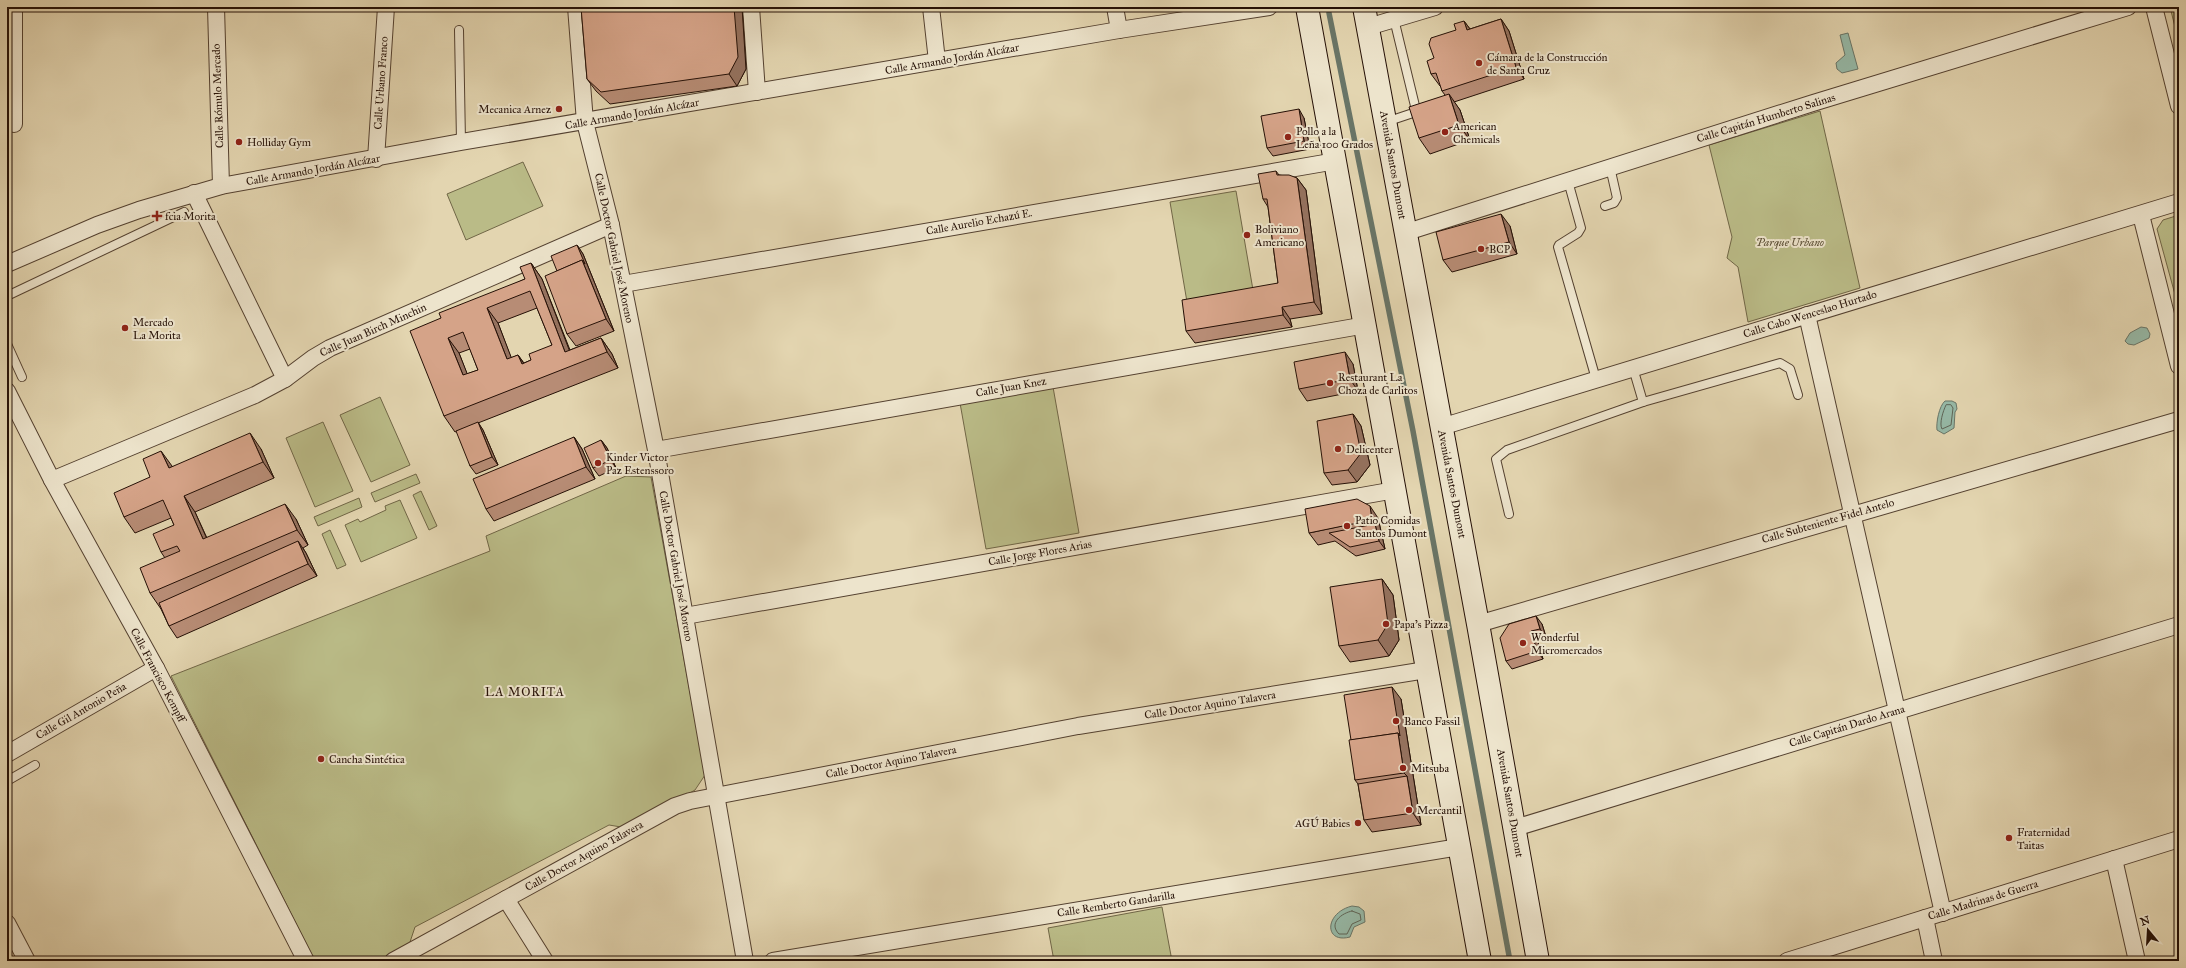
<svg xmlns="http://www.w3.org/2000/svg" width="2186" height="968" viewBox="0 0 2186 968" font-family="'IM FELL Great Primer',serif">
<style>
.green{fill:#babb87;stroke:#706646}
.water{fill:#96b9a7;stroke:#697567}
.lines{fill:none;stroke-linecap:round;stroke-linejoin:round}
.shore{stroke:#5e6456;stroke-width:1}
.stream{stroke:#697567;stroke-width:5.5}
.lane-casing{stroke:#544130;stroke-width:10}
.street-casing{stroke:#544130;stroke-width:18}
.secondary-casing{stroke:#251006;stroke-width:24}
.lane{stroke:#ede4cc;stroke-width:8}
.street{stroke:#ede4cc;stroke-width:16}
.secondary{stroke:#ede4cc;stroke-width:22}
.wall{fill:#b78c75;stroke:#251006;fill-rule:evenodd}
.shaded-wall{fill:#95725f;stroke:#251006}
.building{fill:#d5a388;stroke:#251006;fill-rule:evenodd}
.poi-dot{fill:#8f2418;stroke:#ede4cc;stroke-width:1.5}
.labels{text-anchor:middle;dominant-baseline:central;stroke-width:4;stroke-linejoin:round;paint-order:stroke}
.poi-label{font-size:11px;fill:#251006;stroke:#ede4cc;text-anchor:start}
.street-label{font-size:11px;fill:#251006;stroke:#ede4cc}
.park-label{font-size:11px;font-style:italic;fill:#594c33;stroke:#ede4cc}
.neighbourhood-label{font-size:12px;letter-spacing:1px;fill:#251006;stroke:#ede4cc}
</style>
<rect width="100%" height="100%" fill="#e3d5b0"/>
<filter id="stains"><feTurbulence type="fractalNoise" baseFrequency=".005" numOctaves="4"/><feColorMatrix values="0 0 0 0 .2 0 0 0 0 .09 0 0 0 0 .02 0 0 0 .5 -.17"/></filter>
<radialGradient id="worn" r=".72"><stop offset=".6" stop-color="#630" stop-opacity="0"/><stop offset="1" stop-color="#630" stop-opacity=".3"/></radialGradient>
<g class="green">
<polygon points="2170,7 2179,7 2179,43"/>
<polygon points="1820,111 1860,288 1748,322 1738,267 1727,258 1732,237 1709,145"/>
<polygon points="523,162 543,206 466,240 447,194"/>
<polygon points="1236,191 1253,290 1187,302 1170,202"/>
<polygon points="2179,215 2179,309 2157,229 2163,220"/>
<polygon points="1053,387 1079,533 986,549 960,403"/>
<polygon points="380,397 410,465 371,482 340,415"/>
<polygon points="323,422 353,491 315,507 286,438"/>
<polygon points="416,474 420,483 375,502 371,493"/>
<polygon points="626,476 651,477 705,775 695,790 627,828 609,825 415,927 408,948 384,961 315,961 171,676 490,551 486,536"/>
<polygon points="421,491 437,526 429,530 413,495"/>
<polygon points="359,498 362,507 318,526 314,517"/>
<polygon points="400,500 417,538 361,562 345,525 358,519 360,522 386,510 385,506"/>
<polygon points="330,530 346,565 337,569 322,534"/>
<polygon points="1162,907 1172,961 1054,961 1048,928"/>
</g>
<g class="water">
<polygon points="1848,33 1858,69 1842,73 1837,69 1836,63 1845,55 1840,35"/>
<polygon points="2141,327 2147,328 2150,334 2149,338 2134,345 2128,344 2125,341 2130,333"/>
<path d="M 1945,401 L 1952,401 L 1956,403 L 1957,409 L 1955,412 L 1954,428 L 1944,434 L 1937,430 C 1936,423 1939,406 1945,401 Z"/>
<path d="M 1352,906 L 1359,907 L 1364,911 L 1365,922 L 1354,927 L 1350,937 C 1324,944 1324,913 1352,906 Z"/>
</g>
<g class="lines">
<g class="shore">
<path d="M 1951,405 L 1953,408 L 1951,425 L 1942,429 C 1939,424 1943,411 1946,405 Z"/>
<path d="M 1352,911 L 1360,914 L 1361,920 L 1352,924 L 1347,934 L 1339,934 C 1328,923 1342,913 1352,911 Z"/>
</g>
<polyline class="stream" points="1329,13 1413,431 1510,961"/>
<g class="lane-casing">
<g id="lane">
<polyline points="459,30 461,142"/>
<polyline points="1386,122 1413,113 1416,110 1394,19"/>
<polyline points="1568,181 1581,228 1578,233 1559,245 1558,247 1596,379"/>
<polyline points="1605,206 1614,203 1617,198 1610,167"/>
<polyline points="7,296 184,212"/>
<polyline points="7,344 22,377"/>
<polyline points="1643,402 1780,363 1790,369 1798,395"/>
<polyline points="1509,514 1496,459 1507,450 1643,402 1633,368"/>
<polyline points="7,781 35,765"/>
</g>
</g>
<g class="street-casing">
<g id="street">
<polyline points="14,7 14,124"/>
<polyline points="216,7 221,186"/>
<polyline points="576,7 585,122 611,225 656,450 745,961"/>
<polyline points="751,7 757,92"/>
<polyline points="931,7 937,61"/>
<polyline points="1115,7 1119,30"/>
<polyline points="2154,7 2179,106"/>
<polyline points="1368,27 1435,7"/>
<polyline points="376,159 386,7"/>
<polyline points="194,193 285,379"/>
<polyline points="2141,215 2179,366"/>
<polyline points="1404,233 1813,103 2128,7"/>
<polyline points="7,264 97,225 139,210 221,186 461,142 1119,30 1269,7"/>
<polyline points="623,284 1336,161"/>
<polyline points="1807,315 1943,913"/>
<polyline points="7,391 52,480 156,668 306,961"/>
<polyline points="1441,427 2179,202"/>
<polyline points="656,450 1366,325"/>
<polyline points="52,480 255,395 285,379 313,358 330,348 611,225"/>
<polyline points="685,616 1395,490"/>
<polyline points="1478,624 2179,420"/>
<polyline points="7,754 156,668"/>
<polyline points="1515,828 2179,625"/>
<polyline points="2114,859 2137,961"/>
<polyline points="506,899 545,961"/>
<polyline points="1925,918 1934,961"/>
<polyline points="7,923 27,961"/>
<polyline points="393,961 675,806 690,801 1078,726 1426,670"/>
<polyline points="773,961 1459,847"/>
<polyline points="1787,961 2179,839"/>
</g>
</g>
<g class="secondary-casing">
<g id="secondary">
<path d="M 1307,7 C 1366,325 1421,643 1480,961"/>
<polyline points="1364,7 1478,624 1538,961"/>
</g>
</g>
<use href="#lane" class="lane"/>
<use href="#street" class="street"/>
<use href="#secondary" class="secondary"/>
</g>
<g class="wall">
<polygon points="581,7 742,7 746,69 737,86 610,104 596,91 587,79"/>
<polygon points="1501,19 1509,31 1524,79 1454,102 1460,110 1470,140 1430,154 1419,138 1445,95 1442,91 1441,86 1440,86 1431,74 1456,30 1464,21 1470,29"/>
<polygon points="1304,118 1310,149 1273,156 1267,148"/>
<polygon points="1276,171 1279,175 1297,178 1306,190 1322,314 1290,319 1292,327 1195,343 1186,331 1278,283 1268,207 1263,199"/>
<polygon points="1510,226 1517,254 1452,272 1443,260"/>
<polygon points="577,245 583,254 614,331 576,346 567,334 557,271"/>
<path d="M 531,263 L 542,279 L 570,350 L 601,338 L 612,354 L 618,368 L 478,423 L 483,430 L 498,465 L 476,474 L 470,466 L 462,429 L 455,432 L 444,416 L 441,318 L 525,279 ZM 537,308 L 552,345 L 531,360 L 524,363 L 518,355 L 511,358 L 498,323 ZM 470,349 L 478,370 L 467,374 L 459,353 Z"/>
<polygon points="1353,364 1358,391 1307,401 1299,389"/>
<polygon points="1353,414 1361,426 1370,465 1357,482 1332,485 1324,473"/>
<polygon points="574,437 582,449 595,479 494,521 486,509"/>
<polygon points="601,440 607,448 616,468 599,476 593,468"/>
<polygon points="261,449 274,478 195,512 207,538 296,519 308,545 303,548 306,553 317,576 177,638 169,626 161,609 150,593 165,558 161,552 174,525 171,518 135,533 124,517 150,477 172,467"/>
<polygon points="1378,518 1385,549 1356,556 1335,541 1318,545 1309,533"/>
<polygon points="1382,579 1393,595 1399,640 1389,656 1350,662 1339,646"/>
<polygon points="1509,624 1542,624 1546,637 1537,639 1543,659 1512,669 1506,661"/>
<polygon points="1401,699 1421,825 1372,832 1364,820 1358,784 1355,780 1351,740"/>
</g>
<g class="shaded-wall">
<polygon points="734,7 742,7 746,69 737,86 729,74"/>
<polygon points="1501,19 1509,31 1524,79 1516,67"/>
<polygon points="1464,21 1473,33 1467,30"/>
<polygon points="1449,94 1460,110 1470,140 1459,125"/>
<polygon points="1299,109 1304,118 1310,149 1304,141"/>
<polygon points="1297,178 1306,190 1322,314 1314,302"/>
<polygon points="1501,214 1510,226 1517,254 1509,242"/>
<polygon points="577,245 583,254 614,331 606,319 582,260"/>
<polygon points="531,263 542,279 575,365 565,352"/>
<polygon points="1282,307 1290,319 1292,327 1283,315"/>
<polygon points="487,308 498,323 518,375 507,359"/>
<polygon points="448,338 459,353 474,391 463,375"/>
<polygon points="601,338 612,354 618,368 607,352"/>
<polygon points="1345,352 1353,364 1358,391 1350,379"/>
<polygon points="518,355 529,371 522,364"/>
<polygon points="1353,414 1361,426 1370,465 1357,482 1348,470"/>
<polygon points="478,422 483,430 498,465 492,457"/>
<polygon points="250,433 261,449 274,478 263,462"/>
<polygon points="574,437 582,449 595,479 586,467"/>
<polygon points="601,440 607,448 616,468 611,460"/>
<polygon points="161,451 172,466 180,484 169,468"/>
<polygon points="184,496 195,512 214,555 203,539"/>
<polygon points="285,504 296,519 308,545 297,530"/>
<polygon points="1370,506 1378,518 1385,549 1379,541 1375,524 1372,520"/>
<polygon points="298,541 306,553 317,576 308,564"/>
<polygon points="1382,579 1393,595 1399,640 1389,656 1378,640"/>
<polygon points="1536,616 1542,624 1546,637 1540,629"/>
<polygon points="1531,631 1537,639 1543,659 1537,651"/>
<polygon points="1392,687 1401,699 1421,825 1413,813 1407,776 1404,773 1398,733"/>
</g>
<g class="building">
<polygon points="581,7 734,7 738,57 729,74 601,92 587,79"/>
<polygon points="1501,19 1516,67 1442,91 1436,73 1431,74 1427,61 1434,58 1429,44 1431,38 1456,30 1454,24 1464,21 1467,30"/>
<polygon points="1449,94 1459,125 1419,138 1409,107"/>
<polygon points="1299,109 1304,141 1267,148 1261,116"/>
<polygon points="1276,171 1277,175 1289,175 1297,178 1314,302 1282,307 1283,315 1186,331 1182,300 1278,283 1267,199 1263,199 1258,174"/>
<polygon points="1501,214 1509,242 1443,260 1436,232"/>
<polygon points="577,245 585,264 582,260 557,271 551,256"/>
<polygon points="582,260 606,319 567,334 545,276"/>
<path d="M 531,263 L 565,352 L 601,338 L 607,352 L 444,416 L 410,331 L 441,318 L 439,313 L 525,279 L 520,267 ZM 530,291 L 552,345 L 529,354 L 531,360 L 522,364 L 518,355 L 507,359 L 487,308 ZM 463,332 L 478,370 L 463,375 L 448,338 Z"/>
<polygon points="1345,352 1350,379 1299,389 1294,362"/>
<polygon points="1353,414 1361,453 1348,470 1324,473 1317,421"/>
<polygon points="478,422 492,457 470,466 456,431"/>
<polygon points="250,433 263,462 184,496 203,539 285,504 297,530 150,593 140,568 180,551 177,546 161,552 153,534 174,525 163,500 124,517 114,493 150,477 143,459 161,451 169,468"/>
<polygon points="574,437 586,467 486,509 473,479"/>
<polygon points="601,440 611,460 593,468 584,448"/>
<polygon points="1357,499 1370,506 1372,520 1309,533 1305,509"/>
<polygon points="1375,524 1379,541 1350,547 1329,533"/>
<polygon points="298,541 308,564 169,626 159,603"/>
<polygon points="1382,579 1388,624 1378,640 1339,646 1330,587"/>
<polygon points="1536,616 1540,629 1531,631 1537,651 1506,661 1500,638 1509,624"/>
<polygon points="1392,687 1400,736 1398,733 1351,740 1344,695"/>
<polygon points="1398,733 1404,773 1355,780 1349,740"/>
<polygon points="1407,776 1413,813 1364,820 1358,784"/>
</g>
<g class="poi-dot">
<circle cx="1479" cy="63" r="4"/>
<circle cx="559" cy="109" r="4"/>
<circle cx="1445" cy="132" r="4"/>
<circle cx="1288" cy="137" r="4"/>
<circle cx="239" cy="142" r="4"/>
<path d="M155 210h4v4h4v4h-4v4h-4v-4h-4v-4h4z"/>
<circle cx="1247" cy="235" r="4"/>
<circle cx="1481" cy="249" r="4"/>
<circle cx="125" cy="328" r="4"/>
<circle cx="1330" cy="383" r="4"/>
<circle cx="1338" cy="449" r="4"/>
<circle cx="598" cy="463" r="4"/>
<circle cx="1347" cy="526" r="4"/>
<circle cx="1386" cy="624" r="4"/>
<circle cx="1523" cy="643" r="4"/>
<circle cx="1396" cy="721" r="4"/>
<circle cx="321" cy="759" r="4"/>
<circle cx="1403" cy="768" r="4"/>
<circle cx="1409" cy="810" r="4"/>
<circle cx="1358" cy="823" r="4"/>
<circle cx="2009" cy="838" r="4"/>
</g>
<g class="labels">
<g class="poi-label">
<text x="1487" y="57">Cámara de la Construcción<tspan x="1487" dy="13">de Santa Cruz</tspan></text>
<text x="551" y="109" text-anchor="end">Mecanica Arnez</text>
<text x="1453" y="126">American<tspan x="1453" dy="13">Chemicals</tspan></text>
<text x="1296" y="131">Pollo a la<tspan x="1296" dy="13">Leña 100 Grados</tspan></text>
<text x="247" y="142">Holliday Gym</text>
<text x="165" y="216">fcia Morita</text>
<text x="1255" y="229">Boliviano<tspan x="1255" dy="13">Americano</tspan></text>
<text x="1489" y="249">BCP</text>
<text x="133" y="322">Mercado<tspan x="133" dy="13">La Morita</tspan></text>
<text x="1338" y="377">Restaurant La<tspan x="1338" dy="13">Choza de Carlitos</tspan></text>
<text x="1346" y="449">Delicenter</text>
<text x="606" y="457">Kinder Victor<tspan x="606" dy="13">Paz Estenssoro</tspan></text>
<text x="1355" y="520">Patio Comidas<tspan x="1355" dy="13">Santos Dumont</tspan></text>
<text x="1394" y="624">Papa's Pizza</text>
<text x="1531" y="637">Wonderful<tspan x="1531" dy="13">Micromercados</tspan></text>
<text x="1404" y="721">Banco Fassil</text>
<text x="329" y="759">Cancha Sintética</text>
<text x="1411" y="768">Mitsuba</text>
<text x="1417" y="810">Mercantil</text>
<text x="1350" y="823" text-anchor="end">AGÚ Babies</text>
<text x="2017" y="832">Fraternidad<tspan x="2017" dy="13">Taitas</tspan></text>
</g>
<g class="street-label">
<text transform="translate(952 59) rotate(-10)">Calle Armando Jordán Alcázar</text>
<text transform="translate(381 83) rotate(-86)">Calle Urbano Franco</text>
<text transform="translate(218 96) rotate(-92)">Calle Rómulo Mercado</text>
<text transform="translate(632 114) rotate(-10)">Calle Armando Jordán Alcázar</text>
<text transform="translate(1766 118) rotate(-17)">Calle Capitán Humberto Salinas</text>
<text transform="translate(1393 165) rotate(80)">Avenida Santos Dumont</text>
<text transform="translate(313 170) rotate(-10)">Calle Armando Jordán Alcázar</text>
<text transform="translate(979 222) rotate(-10)">Calle Aurelio Echazú E.</text>
<text transform="translate(614 248) rotate(78)">Calle Doctor Gabriel José Moreno</text>
<text transform="translate(1810 314) rotate(-17)">Calle Cabo Wenceslao Hurtado</text>
<text transform="translate(373 330) rotate(-24)">Calle Juan Birch Minchin</text>
<text transform="translate(1011 387) rotate(-10)">Calle Juan Knez</text>
<text transform="translate(1452 484) rotate(79)">Avenida Santos Dumont</text>
<text transform="translate(1828 521) rotate(-16)">Calle Subteniente Fidel Antelo</text>
<text transform="translate(1040 553) rotate(-10)">Calle Jorge Flores Arias</text>
<text transform="translate(676 566) rotate(80)">Calle Doctor Gabriel José Moreno</text>
<text transform="translate(158 675) rotate(62)">Calle Francisco Kempff</text>
<text transform="translate(1210 705) rotate(-9)">Calle Doctor Aquino Talavera</text>
<text transform="translate(81 711) rotate(-30)">Calle Gil Antonio Peña</text>
<text transform="translate(1847 726) rotate(-17)">Calle Capitán Dardo Arana</text>
<text transform="translate(891 762) rotate(-11)">Calle Doctor Aquino Talavera</text>
<text transform="translate(1510 803) rotate(80)">Avenida Santos Dumont</text>
<text transform="translate(584 856) rotate(-29)">Calle Doctor Aquino Talavera</text>
<text transform="translate(1983 900) rotate(-17)">Calle Madrinas de Guerra</text>
<text transform="translate(1116 904) rotate(-9)">Calle Remberto Gandarilla</text>
</g>
<g class="park-label">
<text x="1790" y="242">Parque Urbano</text>
</g>
<g class="neighbourhood-label">
<text x="525" y="692">LA MORITA</text>
</g>
</g>
<rect width="2186" height="968" fill="none" stroke="#e3d5b0" stroke-width="24"/>
<rect x="8" y="8" width="2170" height="952" fill="none" stroke="#251006" stroke-width="2"/>
<rect x="12" y="12" width="2162" height="944" fill="none" stroke="#251006"/>
<g transform="translate(2148 930) rotate(342)" stroke="#ede4cc" stroke-width="3" paint-order="stroke">
<path d="M0-3L7 15L0 10L-7 15Z" fill="#251006"/>
<text y="-6" font-size="11" font-weight="bold" text-anchor="middle" fill="#251006">N</text>
</g>
<rect width="100%" height="100%" filter="url(#stains)"/>
<rect width="100%" height="100%" fill="url(#worn)"/>
</svg>
